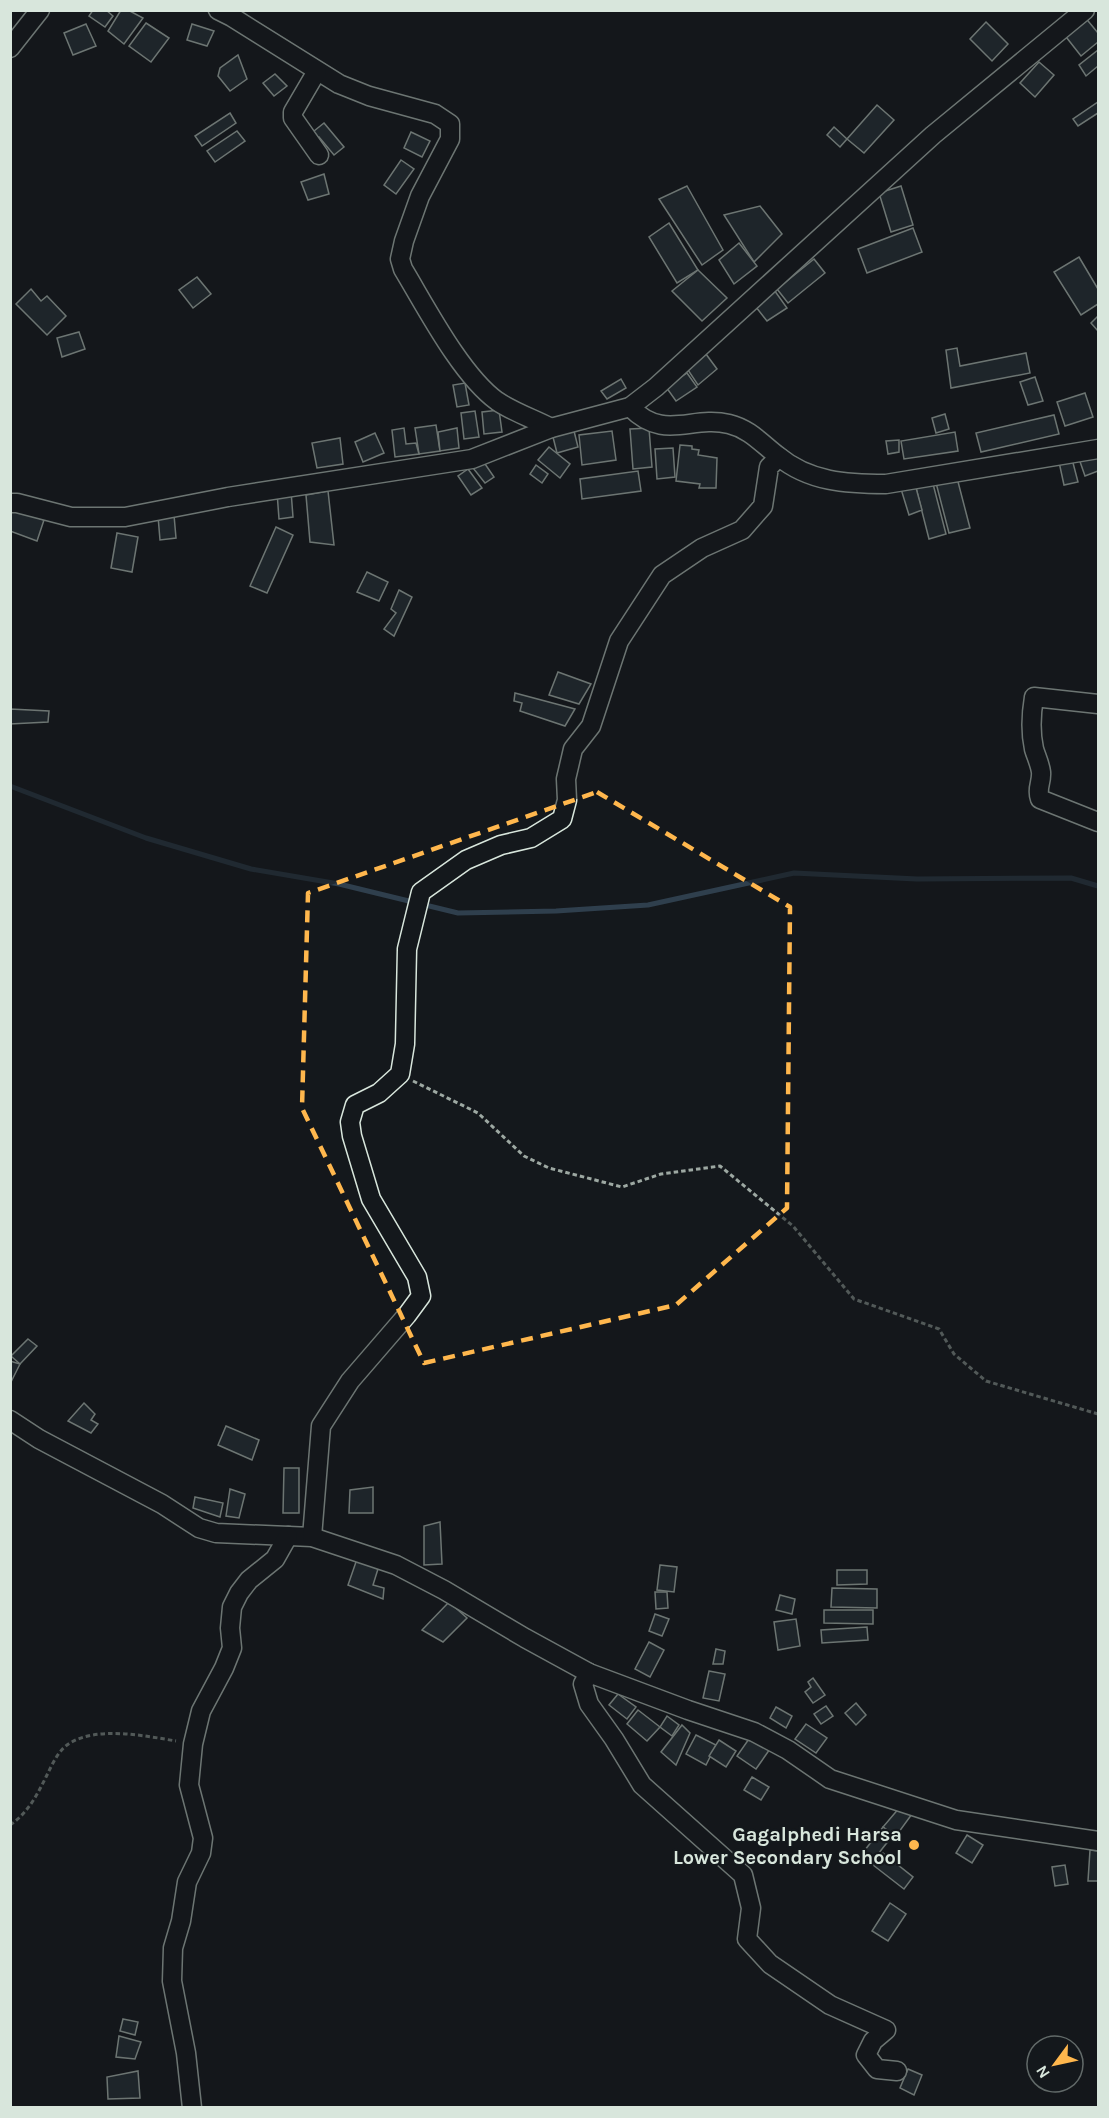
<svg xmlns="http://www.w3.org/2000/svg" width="1109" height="2118" viewBox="0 0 1109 2118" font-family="Karla,sans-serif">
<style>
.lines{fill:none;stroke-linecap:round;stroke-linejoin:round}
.stream{stroke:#2f3f4d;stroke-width:5}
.building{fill:#2c363c;stroke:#d8e6dc;stroke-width:1.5}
.minor-casing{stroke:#d8e6dc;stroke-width:21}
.path{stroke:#9da8a2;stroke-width:3;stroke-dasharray:4.5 3;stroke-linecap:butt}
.minor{stroke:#14181c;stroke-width:18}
.marked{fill:none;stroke:#ffb74d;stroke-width:4.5;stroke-dasharray:12 8;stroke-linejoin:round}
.poi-dot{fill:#ffb74d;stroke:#14181c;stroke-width:2}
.labels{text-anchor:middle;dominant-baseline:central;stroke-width:4.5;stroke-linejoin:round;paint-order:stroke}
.poi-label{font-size:20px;font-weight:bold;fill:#d8e6dc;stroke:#14181c;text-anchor:end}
</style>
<rect width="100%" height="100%" fill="#14181c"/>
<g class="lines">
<polyline class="stream" points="10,786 146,838 251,869 339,884 458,913 556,911 648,905 794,873 917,879 1071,878 1098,886"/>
</g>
<g class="building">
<polygon points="93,10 106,10 113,16 105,27 89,16"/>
<polygon points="121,10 128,10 143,18 124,44 108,31"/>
<polygon points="1084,16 1098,33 1098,42 1081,56 1063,33"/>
<polygon points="986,22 1008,44 992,61 970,39"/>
<polygon points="146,23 169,38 151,62 129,46"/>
<polygon points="86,24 96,46 73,55 64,33"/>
<polygon points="192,24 214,31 207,46 187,40"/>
<polygon points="1098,50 1098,66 1086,76 1079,65"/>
<polygon points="238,55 247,79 230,91 218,76 220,68"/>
<polygon points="1039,62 1054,75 1035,97 1020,83"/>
<polygon points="275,74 287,86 274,96 263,83"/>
<polygon points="1098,102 1098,113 1078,126 1073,119"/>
<polygon points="877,105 894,120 864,153 847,139"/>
<polygon points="230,113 236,123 202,146 195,136"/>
<polygon points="324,123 344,147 334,155 319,137 314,141 309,135"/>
<polygon points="834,127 847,139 840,147 827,135"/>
<polygon points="237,131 245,141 215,162 207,151"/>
<polygon points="411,132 430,141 422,157 404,148"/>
<polygon points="401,160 414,169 396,194 384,185"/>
<polygon points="324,174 329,194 308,200 301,182"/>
<polygon points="687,186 723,250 702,265 659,199"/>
<polygon points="901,186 913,225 891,232 879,193"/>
<polygon points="760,206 782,234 754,262 724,215"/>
<polygon points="669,223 698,270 677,283 649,237"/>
<polygon points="913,228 922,252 867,273 858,249"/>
<polygon points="739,243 757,266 734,284 719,260"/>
<polygon points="1079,257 1098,289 1098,304 1081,315 1054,272"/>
<polygon points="814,259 825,273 788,303 777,289"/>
<polygon points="698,270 727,298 702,321 672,291"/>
<polygon points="197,277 211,294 193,308 179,290"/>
<polygon points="772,287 787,308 767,321 752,302"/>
<polygon points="31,289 41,301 47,296 66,316 47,335 16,304"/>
<polygon points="1098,316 1098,331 1091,323"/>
<polygon points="79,332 85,349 62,357 57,338"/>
<polygon points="957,348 960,366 1026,353 1030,373 951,388 946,350"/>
<polygon points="703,350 717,369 698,385 686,367"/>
<polygon points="687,373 697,387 676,401 666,387"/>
<polygon points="1035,377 1043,401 1028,405 1020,382"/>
<polygon points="621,379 626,388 607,399 601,391"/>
<polygon points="465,383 469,405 457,407 453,385"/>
<polygon points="1085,393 1093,417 1065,426 1057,402"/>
<polygon points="499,410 502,432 484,434 482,412"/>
<polygon points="475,411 479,437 464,439 461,413"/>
<polygon points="945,414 949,429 936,433 932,418"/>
<polygon points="1054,415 1059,434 981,452 976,433"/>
<polygon points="436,425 440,451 419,454 415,428"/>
<polygon points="404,428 406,444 416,443 419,454 395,457 392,430"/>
<polygon points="457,428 459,448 440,451 438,432"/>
<polygon points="649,428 652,467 633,469 630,429"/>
<polygon points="574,431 578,447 557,453 553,437"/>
<polygon points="612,431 616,460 582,465 579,435"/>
<polygon points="955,432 958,451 904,459 901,441"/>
<polygon points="375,433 384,453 363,462 355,442"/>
<polygon points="340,438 343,464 317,468 312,443"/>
<polygon points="899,440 899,452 888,454 886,441"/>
<polygon points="680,445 692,446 692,449 699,450 698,455 717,458 716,488 699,488 700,484 676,481"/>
<polygon points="1098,446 1098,471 1085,476 1077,453"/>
<polygon points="549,447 570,464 560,478 538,460"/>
<polygon points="673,448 675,477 657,479 655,449"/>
<polygon points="1072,459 1078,482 1064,485 1059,462"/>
<polygon points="483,461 494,477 485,483 473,468"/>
<polygon points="536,465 548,474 542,483 530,474"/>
<polygon points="468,469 482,488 471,495 458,476"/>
<polygon points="638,471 641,491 582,499 580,479"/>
<polygon points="956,474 970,528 949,533 935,479"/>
<polygon points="932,480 946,534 929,539 915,484"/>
<polygon points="915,484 922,510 909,515 901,489"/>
<polygon points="291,491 293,517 279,519 277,492"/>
<polygon points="328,491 334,545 310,542 306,495"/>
<polygon points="10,508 44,520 37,541 10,531"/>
<polygon points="174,515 176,538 160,540 158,516"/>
<polygon points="276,527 293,535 267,593 250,586"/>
<polygon points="117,533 138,537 132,572 111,568"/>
<polygon points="367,572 388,582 379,601 357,592"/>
<polygon points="399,590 412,597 394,636 384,629 396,613 391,609"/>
<polygon points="558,672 591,684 579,704 549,695"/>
<polygon points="515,693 575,709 565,726 520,711 522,703 514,701"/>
<polygon points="10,709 49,711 48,722 10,724"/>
<polygon points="28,1339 37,1346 20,1364 11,1356"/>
<polygon points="10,1361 20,1364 10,1384"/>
<polygon points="84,1403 95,1414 91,1420 98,1424 91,1433 68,1421"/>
<polygon points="226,1426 259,1440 252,1460 218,1445"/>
<polygon points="284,1468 299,1468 299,1513 283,1513"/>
<polygon points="373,1487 373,1513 349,1513 350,1490"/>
<polygon points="230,1489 245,1494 239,1518 226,1516"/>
<polygon points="195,1497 223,1503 220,1517 193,1508"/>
<polygon points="440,1522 442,1564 424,1565 424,1526"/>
<polygon points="357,1559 378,1569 373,1585 384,1588 383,1599 348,1585"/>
<polygon points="660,1565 677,1567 674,1592 657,1590"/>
<polygon points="837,1570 867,1570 867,1584 837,1585"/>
<polygon points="832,1588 877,1589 877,1608 831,1607"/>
<polygon points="655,1592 667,1592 668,1608 656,1609"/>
<polygon points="780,1595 795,1599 792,1614 776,1610"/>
<polygon points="449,1602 467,1618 443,1642 422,1630"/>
<polygon points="824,1610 873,1610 873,1624 824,1623"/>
<polygon points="655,1614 669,1619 662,1636 649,1631"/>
<polygon points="796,1619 800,1646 778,1650 774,1622"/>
<polygon points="867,1627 868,1640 822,1643 821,1630"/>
<polygon points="649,1642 664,1650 650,1677 635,1669"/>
<polygon points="716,1649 725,1651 723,1664 713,1664"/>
<polygon points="709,1671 725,1674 719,1701 703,1698"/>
<polygon points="813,1678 825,1695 813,1703 805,1692 811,1687 808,1682"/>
<polygon points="618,1694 636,1707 627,1719 609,1705"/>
<polygon points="856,1703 866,1715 856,1725 845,1713"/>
<polygon points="826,1706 833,1716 821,1724 814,1714"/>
<polygon points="776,1707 792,1716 786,1728 770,1718"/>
<polygon points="638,1710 660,1727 647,1741 627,1724"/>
<polygon points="667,1716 679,1725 672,1736 660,1727"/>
<polygon points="806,1724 827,1738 816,1753 795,1739"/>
<polygon points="682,1725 690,1733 676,1765 661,1752"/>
<polygon points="696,1735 716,1745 706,1765 686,1754"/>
<polygon points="751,1736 770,1749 756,1769 737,1756"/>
<polygon points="719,1740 736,1751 726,1767 709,1756"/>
<polygon points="752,1777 769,1787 761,1800 744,1790"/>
<polygon points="900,1807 912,1814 896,1836 883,1827"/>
<polygon points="883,1827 893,1835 871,1863 861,1855"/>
<polygon points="967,1835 983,1845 972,1863 956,1853"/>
<polygon points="1090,1850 1098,1851 1098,1881 1088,1881"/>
<polygon points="883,1853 913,1877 904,1889 873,1865"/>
<polygon points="1065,1865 1068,1884 1055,1886 1052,1867"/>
<polygon points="890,1903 906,1914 888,1941 872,1931"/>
<polygon points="123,2019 138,2022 135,2035 120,2031"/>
<polygon points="119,2036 141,2042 135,2059 116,2057"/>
<polygon points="908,2069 922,2075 914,2095 900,2088"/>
<polygon points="138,2071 140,2098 108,2099 107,2077"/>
</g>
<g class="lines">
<g class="minor-casing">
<g id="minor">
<path d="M 218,10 L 232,17 L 339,84 L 369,96 L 435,114 L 450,124 L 450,139 L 420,196 L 404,241 L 400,259 L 403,269 C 426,307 461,375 497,401 C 513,412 534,419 551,428"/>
<polyline points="10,48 40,10"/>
<polyline points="317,71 293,112 293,118 319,155"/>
<path d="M 630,407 C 664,442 691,415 729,424 C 750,429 762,444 778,456 C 809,482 847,484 886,484 L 1098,449"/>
<polyline points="10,503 17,503 71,517 125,517 228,497 472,459 551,428 630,407 656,387 933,135 1085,10"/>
<path d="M 1098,704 L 1034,697 C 1031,715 1030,731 1034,749 C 1036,756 1040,764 1041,772 C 1042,783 1036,788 1040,799 L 1098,822"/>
<polyline points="10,1420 39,1439 162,1504 199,1528 216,1533 312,1537 396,1565 444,1590 525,1638 589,1673 688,1710 754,1732 788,1750 830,1779 956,1820 1098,1841"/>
<polyline points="312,1537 321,1426 350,1381 407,1315 421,1296 417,1277 371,1199 352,1136 350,1122 355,1105 379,1093 400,1074 405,1044 407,949 421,892 466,860 501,845 531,838 562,819 567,800 566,779 573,749 591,726 619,641 662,575 702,548 742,530 763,506 769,467 779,457"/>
<polyline points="589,1673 583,1684 589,1704 614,1739 642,1785 743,1875 751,1908 747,1939 770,1964 830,2005 886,2030 873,2041 866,2055 877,2069 897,2071"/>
<polyline points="192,2108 186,2053 172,1981 173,1948 181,1921 187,1882 201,1853 203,1838 189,1785 193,1744 201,1711 224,1668 232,1648 230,1628 232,1607 239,1593 249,1580 275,1559 288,1536"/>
</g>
</g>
<g class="path">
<polyline points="413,1081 478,1113 524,1156 549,1168 622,1187 661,1174 720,1166 793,1226 854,1299 939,1329 954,1354 986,1381 1098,1414"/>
<path d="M 10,1825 C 28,1813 37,1795 46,1777 C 52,1765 58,1750 70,1743 C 98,1726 146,1736 176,1741"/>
</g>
<use href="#minor" class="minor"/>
</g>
<path d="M0 0H1109V2118H0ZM 597,792 L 790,907 L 787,1208 L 676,1305 L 424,1363 L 302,1108 L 308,893 Z" fill="#14181c" fill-opacity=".55" fill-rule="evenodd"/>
<path class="marked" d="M 597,792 L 790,907 L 787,1208 L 676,1305 L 424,1363 L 302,1108 L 308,893 Z"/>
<circle class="poi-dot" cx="914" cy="1845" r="6"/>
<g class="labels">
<g class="poi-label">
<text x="902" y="1834">Gagalphedi Harsa<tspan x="902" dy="23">Lower Secondary School</tspan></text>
</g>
</g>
<rect width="1109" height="2118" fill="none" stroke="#d8e6dc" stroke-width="24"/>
<g transform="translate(1055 2064) rotate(237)"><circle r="28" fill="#14181c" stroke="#626a69" stroke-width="1.5"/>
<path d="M0-4.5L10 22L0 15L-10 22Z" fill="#ffb74d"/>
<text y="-9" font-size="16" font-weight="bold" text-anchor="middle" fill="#d8e6dc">N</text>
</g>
</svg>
